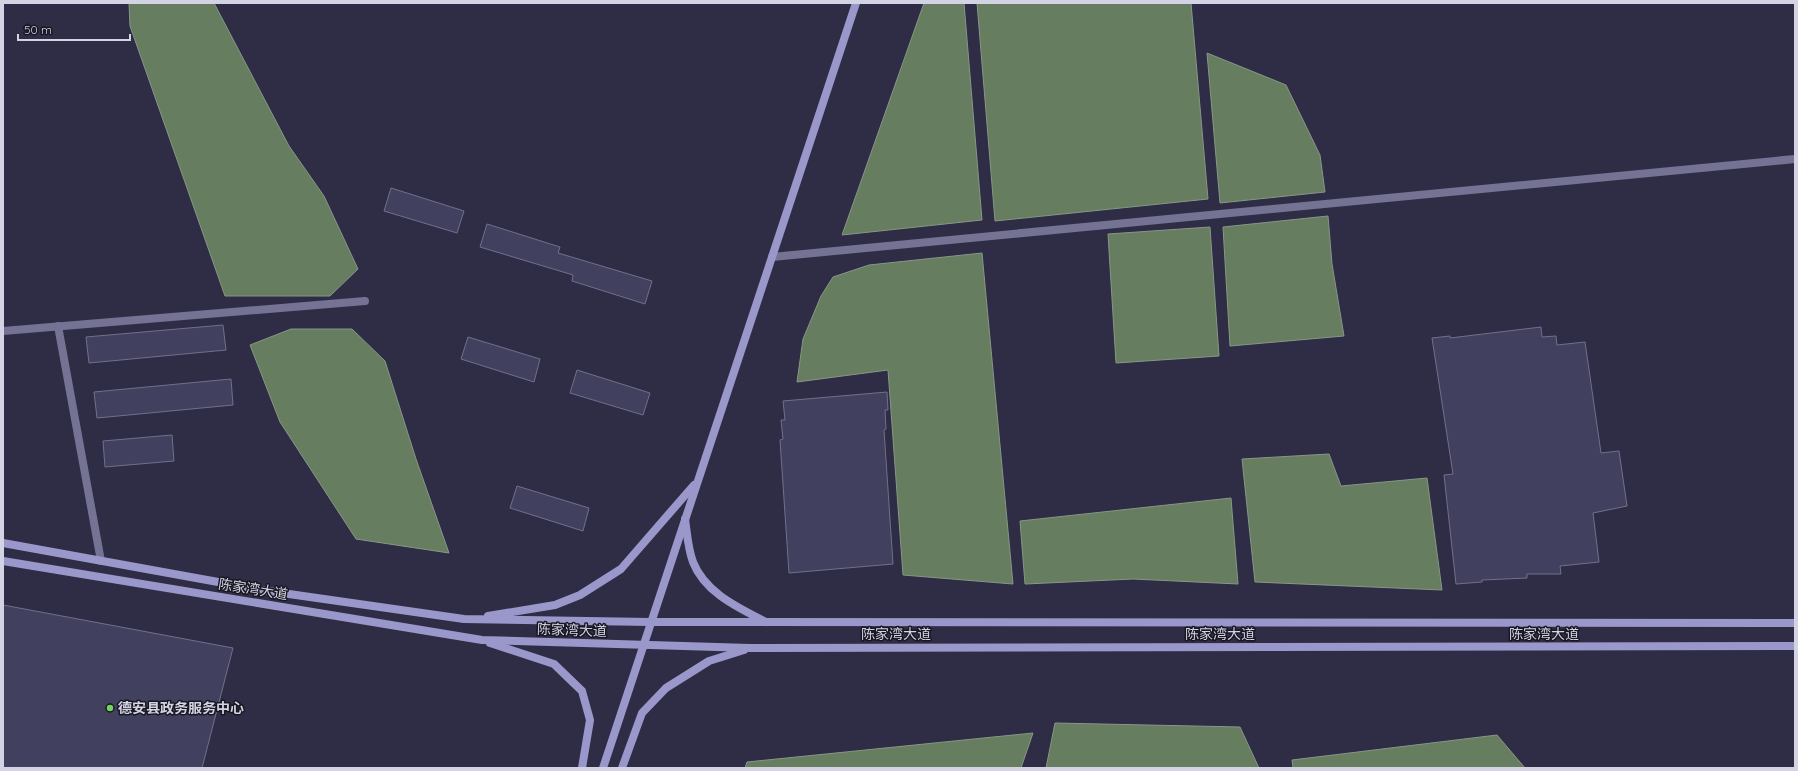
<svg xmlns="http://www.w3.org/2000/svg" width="1798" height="771" viewBox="0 0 1798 771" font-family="Quicksand,'Noto Sans SC',sans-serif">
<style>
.water{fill:#667d60;stroke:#879787}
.building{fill:#42405f;stroke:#71708c}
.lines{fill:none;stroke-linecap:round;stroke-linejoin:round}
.minor{stroke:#747393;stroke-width:8}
.secondary{stroke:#9a98cb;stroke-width:8}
.poi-dot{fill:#75d25b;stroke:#181722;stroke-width:1.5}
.labels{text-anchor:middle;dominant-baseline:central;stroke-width:3;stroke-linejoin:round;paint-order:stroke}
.street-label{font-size:14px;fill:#d4d3e3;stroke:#181722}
.poi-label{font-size:14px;font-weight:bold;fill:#d4d3e3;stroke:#181722;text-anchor:start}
</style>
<rect width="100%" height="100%" fill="#2f2d46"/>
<g class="water">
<polygon points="129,3 214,3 289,146 324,196 358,269 330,296 225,296 130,26"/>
<polygon points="924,3 964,3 982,220 842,235"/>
<polygon points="977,3 1191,3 1208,199 995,221"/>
<polygon points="1207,53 1286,85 1320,155 1325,192 1220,203"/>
<polygon points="1328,216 1332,264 1344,336 1230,346 1223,227"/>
<polygon points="1210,227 1219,356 1116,363 1108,234"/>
<polygon points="982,253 1013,584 903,575 888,370 797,382 803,339 821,296 833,277 869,265"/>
<polygon points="291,329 352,329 385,361 416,459 449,553 356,539 280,422 250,345"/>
<polygon points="1329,454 1341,486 1427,478 1442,590 1255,582 1242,459"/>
<polygon points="1231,498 1238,584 1133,579 1025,584 1020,521"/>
<polygon points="1055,723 1240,727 1259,768 1046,768"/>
<polygon points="1033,733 1021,768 745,768 747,762"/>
<polygon points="1497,735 1525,768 1293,768 1292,760"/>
</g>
<g class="building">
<polygon points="391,188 464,211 457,233 384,211"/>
<polygon points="487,224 560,247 558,253 652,281 645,304 572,281 573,275 480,247"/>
<polygon points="223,325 226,350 89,363 86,337"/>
<polygon points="1541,327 1542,337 1556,336 1557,345 1585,342 1601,453 1619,451 1627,506 1593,513 1599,562 1560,566 1561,574 1527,574 1527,578 1482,580 1482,582 1456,584 1444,475 1453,474 1432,338 1450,336 1450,338"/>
<polygon points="468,337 540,359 534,382 461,359"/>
<polygon points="577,370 650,393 643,415 570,393"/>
<polygon points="231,379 233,405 97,418 94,392"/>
<polygon points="887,392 888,410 885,410 886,429 884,430 893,564 789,573 780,440 783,439 781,420 785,420 783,401"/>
<polygon points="172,435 174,461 105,467 103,441"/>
<polygon points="517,486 589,508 583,531 510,508"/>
<polygon points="3,605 233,648 202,768 3,768"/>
</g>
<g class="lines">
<g class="minor">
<polyline points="772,257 1795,159"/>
<polyline points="58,326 101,561"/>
<polyline points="3,331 365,301"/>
</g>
<g class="secondary">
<path d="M 685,519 C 687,533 688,549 693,562 C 705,593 739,608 766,622"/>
<polyline points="3,543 268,591 464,619 650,622 1795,623"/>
<polyline points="3,561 482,640 750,648 1795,646"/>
<polyline points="488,616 555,605 580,595 621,569 694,485"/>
<polyline points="490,643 554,664 582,691 590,720 582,768"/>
<polyline points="603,768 856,3"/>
<polyline points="622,768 642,713 666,688 709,661 744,650"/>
</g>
</g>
<circle class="poi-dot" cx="110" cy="708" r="4"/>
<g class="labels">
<g class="street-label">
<text transform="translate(253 589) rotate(9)">陈家湾大道</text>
<text transform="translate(572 630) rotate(2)">陈家湾大道</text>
<text x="896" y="634">陈家湾大道</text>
<text x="1220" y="634">陈家湾大道</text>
<text x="1544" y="634">陈家湾大道</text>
</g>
<g class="poi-label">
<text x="118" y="708">德安县政务服务中心</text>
</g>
</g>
<rect width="1798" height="771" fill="none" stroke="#d4d3e3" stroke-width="8"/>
<path d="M18 34v6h112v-6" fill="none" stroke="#d4d3e3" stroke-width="2"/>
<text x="24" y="34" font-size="12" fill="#d4d3e3" stroke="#181722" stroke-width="3" paint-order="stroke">50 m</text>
</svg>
